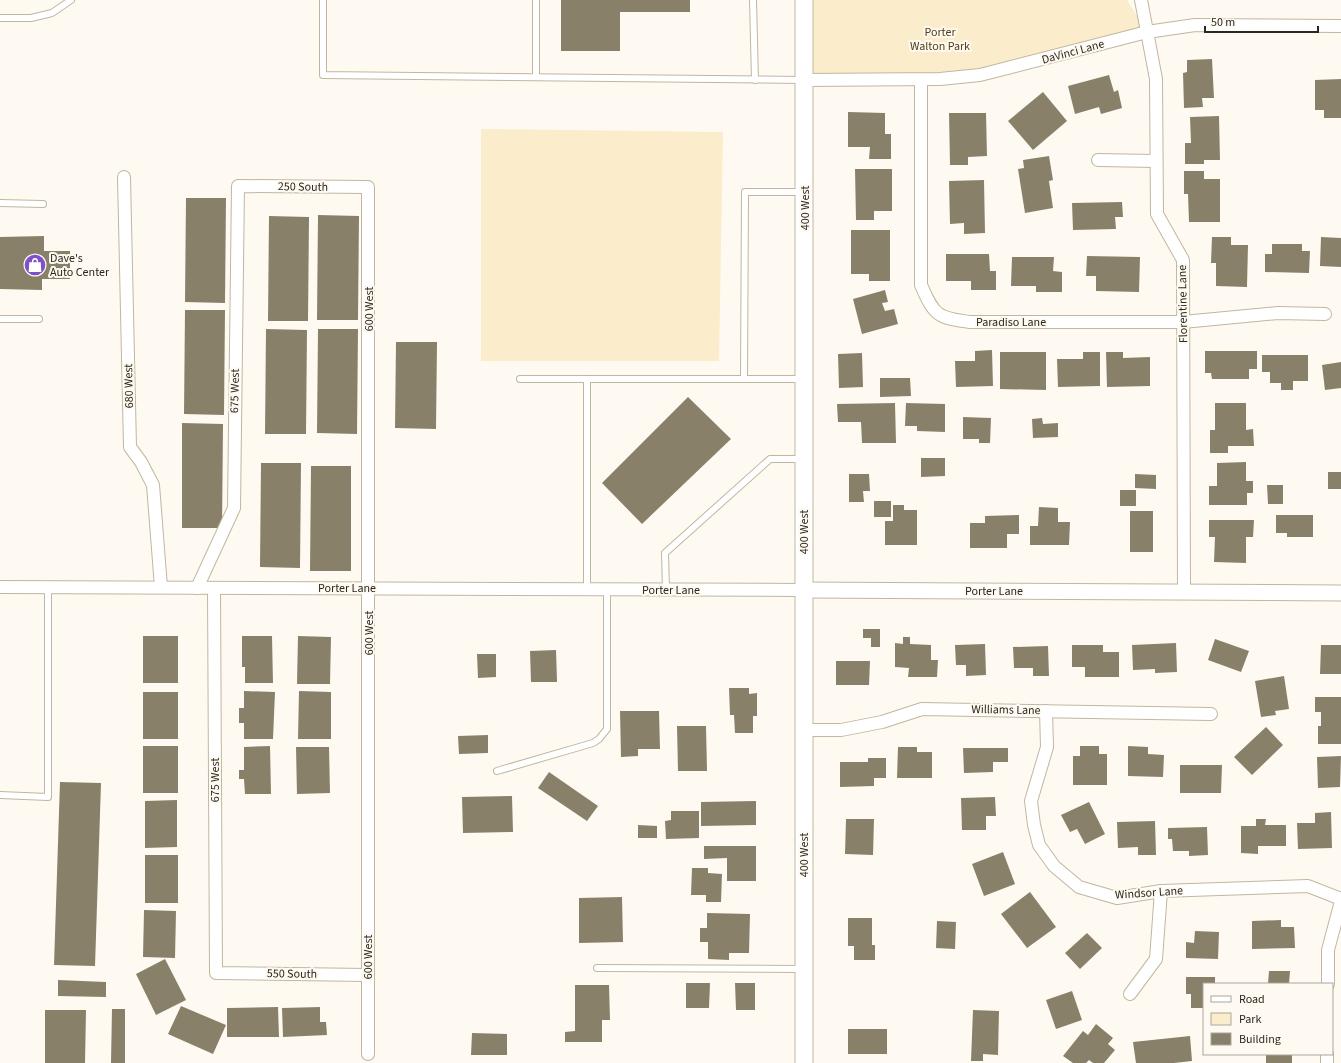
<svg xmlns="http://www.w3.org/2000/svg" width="1341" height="1063" viewBox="0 0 1341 1063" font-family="'Source Sans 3',sans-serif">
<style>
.green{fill:#fbeccb}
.building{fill:#89806a}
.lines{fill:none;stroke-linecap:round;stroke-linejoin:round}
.service-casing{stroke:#c1b69f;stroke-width:8}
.minor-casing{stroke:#c1b69f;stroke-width:14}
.tertiary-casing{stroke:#c1b69f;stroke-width:17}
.secondary-casing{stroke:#c1b69f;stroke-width:19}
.service{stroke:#fff;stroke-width:6}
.minor{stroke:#fff;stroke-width:12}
.tertiary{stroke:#fff;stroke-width:15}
.secondary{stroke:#fff;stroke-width:17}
.labels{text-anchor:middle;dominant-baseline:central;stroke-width:4;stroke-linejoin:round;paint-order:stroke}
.park-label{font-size:12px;fill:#52421a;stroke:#fffaf1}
.street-label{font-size:12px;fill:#2b271e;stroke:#fffaf1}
.poi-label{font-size:12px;fill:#2b271e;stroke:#fffaf1;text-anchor:start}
</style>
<rect width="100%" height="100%" fill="#fffaf1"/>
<g class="green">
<polygon points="804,0 1127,0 1147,32 999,71 805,80"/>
<polygon points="481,129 723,132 719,361 481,361"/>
</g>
<g class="building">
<polygon points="561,0 690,0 690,12 620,12 620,51 561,51"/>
<polygon points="1212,59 1214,98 1202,98 1203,107 1184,108 1183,73 1187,72 1187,60"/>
<polygon points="1109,75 1114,92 1118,90 1122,108 1101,114 1099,107 1075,114 1068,86"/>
<polygon points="1341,79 1341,118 1324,118 1324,110 1315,110 1315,80"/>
<polygon points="1043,92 1067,121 1033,150 1008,121"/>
<polygon points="848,112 885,113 885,134 891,134 891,159 869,159 870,147 848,147"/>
<polygon points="949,113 986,113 987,156 968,157 968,165 950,165"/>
<polygon points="1219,116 1220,160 1204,160 1204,164 1185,164 1185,143 1191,143 1190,117"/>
<polygon points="1049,156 1053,180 1049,181 1053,208 1025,213 1018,169 1024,168 1023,160"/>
<polygon points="855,169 892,169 892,211 874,211 874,220 856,220"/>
<polygon points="1184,171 1204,171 1204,179 1220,179 1220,222 1189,222 1188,194 1184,194"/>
<polygon points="984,180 985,233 964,234 964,223 950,224 949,181"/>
<polygon points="186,198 226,198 225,303 185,302"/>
<polygon points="1122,202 1123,217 1115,217 1116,229 1073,230 1072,203"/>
<polygon points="318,215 359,216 358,320 317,320"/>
<polygon points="269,216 309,217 308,321 268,321"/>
<polygon points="851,230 890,230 890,281 869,281 869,274 851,274"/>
<polygon points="44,236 44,251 70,251 70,279 42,279 42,290 0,289 0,237"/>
<polygon points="1212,237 1231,237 1231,245 1248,245 1247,287 1216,286 1216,263 1211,263"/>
<polygon points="1321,237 1341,238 1341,267 1320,266"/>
<polygon points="1272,244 1302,244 1302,251 1310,251 1309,273 1265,272 1265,254 1272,254"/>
<polygon points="946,254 989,254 990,271 996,271 996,290 971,290 971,281 946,281"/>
<polygon points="1087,256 1140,257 1139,292 1096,291 1096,276 1086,276"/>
<polygon points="1012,257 1054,257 1053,271 1062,272 1062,292 1036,292 1036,286 1011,286"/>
<polygon points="885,290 888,302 882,303 885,311 894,309 898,324 862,334 853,299"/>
<polygon points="185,310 225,310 224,415 184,414"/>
<polygon points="266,329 307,330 306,434 265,434"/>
<polygon points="318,329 358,329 357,434 317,433"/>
<polygon points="396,342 437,342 436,429 395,428"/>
<polygon points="992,350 993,386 956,387 955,361 975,361 975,351"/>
<polygon points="1205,351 1257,351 1257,369 1249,369 1249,379 1212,379 1211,373 1205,373"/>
<polygon points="1000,352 1046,352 1046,390 1000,389"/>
<polygon points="1083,352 1100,352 1100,386 1058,387 1057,359 1083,359"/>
<polygon points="1106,352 1123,352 1123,358 1150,357 1150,386 1107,387"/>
<polygon points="862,353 863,387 839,388 838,354"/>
<polygon points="1262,355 1308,355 1308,381 1293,381 1293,390 1281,390 1281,383 1270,383 1270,372 1262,372"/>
<polygon points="1341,362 1341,388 1325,390 1322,365"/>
<polygon points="880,378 910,378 911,396 880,397"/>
<polygon points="688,397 731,439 642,524 602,483"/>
<polygon points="895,403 896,443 862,443 861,422 838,422 837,404"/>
<polygon points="906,403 945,404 945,432 917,431 917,426 905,426"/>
<polygon points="1215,403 1246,403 1246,430 1253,429 1254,446 1228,446 1228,453 1210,453 1210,430 1215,430"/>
<polygon points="963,417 991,418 990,443 979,443 979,439 963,439"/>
<polygon points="1042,418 1043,424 1058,423 1058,437 1033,438 1032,419"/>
<polygon points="182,423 223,424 222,528 182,528"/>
<polygon points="921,458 945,458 945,476 921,477"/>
<polygon points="1246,462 1246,481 1253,481 1253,493 1247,493 1247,505 1209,505 1209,486 1217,486 1217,463"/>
<polygon points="261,463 301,463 300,568 260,567"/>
<polygon points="311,466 351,466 351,571 310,571"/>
<rect x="1328" y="472" width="13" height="17"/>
<polygon points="849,474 869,474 870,491 863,491 864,502 849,502"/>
<polygon points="1135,474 1156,475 1156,489 1135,488"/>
<polygon points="1267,485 1283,485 1283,504 1268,504"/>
<rect x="1120" y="490" width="16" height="16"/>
<rect x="874" y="501" width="17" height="16"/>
<polygon points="893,505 904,505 904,510 917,510 917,545 885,545 885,521 893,521"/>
<polygon points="1039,507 1058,508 1058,522 1070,522 1069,545 1030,545 1030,526 1038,526"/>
<rect x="1130" y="511" width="23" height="41"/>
<polygon points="1019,515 1019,534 1007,534 1007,548 970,548 970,523 985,523 985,516"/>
<polygon points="1276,515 1313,515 1313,537 1287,537 1287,533 1276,533"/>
<polygon points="1209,520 1254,520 1253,537 1246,537 1246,563 1214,562 1215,537 1209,537"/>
<polygon points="863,629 880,629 880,647 871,647 871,638 863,638"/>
<rect x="143" y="636" width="35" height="47"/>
<polygon points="242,636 272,636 273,683 245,683 245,667 242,667"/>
<polygon points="298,636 331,637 330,684 297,684"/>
<polygon points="903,637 910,637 910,644 931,645 931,660 938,660 937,677 908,677 909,668 895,667 895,643 903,644"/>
<polygon points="1215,639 1249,651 1241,672 1208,660"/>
<polygon points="1176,643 1177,672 1155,673 1155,669 1133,670 1132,645"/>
<polygon points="985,644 986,675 966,676 966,665 956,665 955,645"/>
<polygon points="1072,645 1103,645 1103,652 1119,652 1119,677 1085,677 1085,667 1072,667"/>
<polygon points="1321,645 1341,645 1341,674 1320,674"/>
<polygon points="1048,646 1049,676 1033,676 1033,668 1014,668 1013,647"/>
<polygon points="556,650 557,682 531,682 530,651"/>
<polygon points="477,654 496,654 496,677 478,678"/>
<polygon points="836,661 870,661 869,685 836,685"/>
<polygon points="1284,676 1289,709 1275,711 1276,715 1261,717 1255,681"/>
<polygon points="729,688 749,688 749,694 757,693 757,716 753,716 753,733 735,733 734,715 730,715"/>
<polygon points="244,691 275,692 273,739 244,739 244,723 239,723 239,708 244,708"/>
<polygon points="299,691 331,692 331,739 298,739"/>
<rect x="143" y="692" width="35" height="47"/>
<polygon points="1315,697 1341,697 1341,744 1318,744 1318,726 1321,726 1321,712 1315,712"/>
<polygon points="620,711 659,711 660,749 638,749 638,756 621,757"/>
<polygon points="677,726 706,726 707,771 678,771"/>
<polygon points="1266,727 1283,745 1252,775 1234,757"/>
<polygon points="488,735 488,753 459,754 458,736"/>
<rect x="143" y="746" width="35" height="47"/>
<polygon points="270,746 271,794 245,794 244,779 239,779 239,770 244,770 244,747"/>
<polygon points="1080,746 1099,746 1099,754 1107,754 1107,785 1073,785 1073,756 1080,756"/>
<polygon points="1128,746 1148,747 1148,754 1164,755 1163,777 1128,776"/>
<polygon points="296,747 329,747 330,793 297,794"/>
<polygon points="898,747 917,747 917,752 932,752 932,778 897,778"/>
<polygon points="963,748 1008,748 1008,762 993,762 993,772 964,773"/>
<polygon points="1341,756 1340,787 1318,788 1317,757"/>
<polygon points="868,758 886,758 886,778 874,778 874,786 840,787 840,762 868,762"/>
<polygon points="1180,765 1222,765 1221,793 1180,793"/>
<polygon points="549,772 598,806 587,821 538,788"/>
<polygon points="60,782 101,783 95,966 54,965"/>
<polygon points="512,796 513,832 463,833 462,797"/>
<polygon points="995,797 996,816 986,816 986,830 962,830 961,798"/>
<polygon points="177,800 177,847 145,848 145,801"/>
<polygon points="756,801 756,825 701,826 701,802"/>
<polygon points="1089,802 1105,834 1085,844 1077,829 1070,832 1061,815"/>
<polygon points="671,811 699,811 699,838 666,839 665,821 671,820"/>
<polygon points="1331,812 1332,848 1298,849 1297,823 1315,823 1315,813"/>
<polygon points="846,819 874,819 873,855 845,854"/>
<polygon points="1256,819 1266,819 1265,825 1286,825 1286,846 1258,846 1258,854 1241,853 1241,826 1256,826"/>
<polygon points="1155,821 1156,855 1138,855 1138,847 1118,848 1117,822"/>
<polygon points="638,825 657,826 657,838 638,838"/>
<polygon points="1207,827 1208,855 1189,856 1189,851 1173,851 1172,839 1168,839 1168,828"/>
<polygon points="704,846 756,846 756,881 727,881 727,858 704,859"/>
<polygon points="1003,852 1015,884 984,896 972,864"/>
<rect x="145" y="855" width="33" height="48"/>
<polygon points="692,868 708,868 708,873 722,874 721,902 706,902 706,895 691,895"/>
<polygon points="1030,892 1056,927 1027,948 1001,914"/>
<polygon points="622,897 623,942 579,943 579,898"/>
<polygon points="144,910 176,911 175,958 143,957"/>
<polygon points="707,913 750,914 749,953 729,953 729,960 708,959 708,942 700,942 700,928 707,928"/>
<polygon points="848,918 872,918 872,945 875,945 875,960 854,960 854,946 848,946"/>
<polygon points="1281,920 1281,927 1294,927 1295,948 1252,949 1252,921"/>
<polygon points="937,921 956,922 955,949 936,948"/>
<polygon points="1195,931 1219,932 1218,959 1186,958 1186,942 1194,943"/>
<polygon points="1087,933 1102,948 1080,969 1065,953"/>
<polygon points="165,959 186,1000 156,1015 136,974"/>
<polygon points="1269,971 1290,971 1289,984 1268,984"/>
<polygon points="1186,977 1215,977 1215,984 1204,984 1204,1008 1191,1008 1191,994 1186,994"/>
<polygon points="58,980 106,982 106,997 58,996"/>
<polygon points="686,983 710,983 709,1008 686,1008"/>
<polygon points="735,983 755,983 755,1010 736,1010"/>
<polygon points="575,985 609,985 610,1020 602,1020 602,1042 565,1042 565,1032 575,1031"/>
<polygon points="1072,991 1082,1020 1056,1029 1046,1000"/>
<polygon points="181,1006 226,1025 213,1054 168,1034"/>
<polygon points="278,1007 279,1037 227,1037 227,1008"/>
<polygon points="320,1007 320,1022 326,1022 327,1035 283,1037 282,1008"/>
<polygon points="112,1009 125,1009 125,1063 111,1063"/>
<polygon points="45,1010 86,1010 85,1063 45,1063"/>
<polygon points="973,1010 999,1011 998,1055 983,1054 983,1061 971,1061"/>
<polygon points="1096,1024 1113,1038 1108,1044 1115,1050 1104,1063 1093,1063 1089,1060 1086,1063 1073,1063 1063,1056 1083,1031 1088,1035"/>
<rect x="848" y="1029" width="39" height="25"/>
<polygon points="472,1033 507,1034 507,1055 471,1055"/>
<polygon points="1190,1036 1192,1061 1174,1063 1136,1063 1133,1042"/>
<rect x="1266" y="1054" width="26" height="9"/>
</g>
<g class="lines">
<g class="service-casing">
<g id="service">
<polyline points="323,0 323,75 804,80"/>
<polyline points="753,0 755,80"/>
<polyline points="0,18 31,18 52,13 71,0"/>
<polyline points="536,77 536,0"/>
<polyline points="0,203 43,204"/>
<polyline points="0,319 39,319"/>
<polyline points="520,379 803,379"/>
<polyline points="587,379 587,589"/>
<polyline points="744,379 745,192 803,192"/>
<polyline points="666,590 665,553 770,459 803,459"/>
<polyline points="497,771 593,743 599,739 607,729 607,589"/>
<polyline points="0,795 48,797 48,587"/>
<polyline points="597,968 802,969"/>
</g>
</g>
<g class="minor-casing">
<g id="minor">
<polyline points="1141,0 1156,79 1157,214 1183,260 1184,592"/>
<polyline points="805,80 940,79 980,75 1147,32 1195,25 1341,26"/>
<path d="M 921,80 L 921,285 C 934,315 937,318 970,322 L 1183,322 L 1278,313 L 1325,314"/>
<polyline points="1098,160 1156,161"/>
<polyline points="124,177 130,447 141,462 153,485 161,587"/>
<polyline points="0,587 804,590"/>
<polyline points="197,588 234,508 238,186 368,187 368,1054"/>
<polyline points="214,588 216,973 368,975"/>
<polyline points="1046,711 1047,747 1031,801 1034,825 1039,845 1054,866 1079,887 1117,898 1161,891 1308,886 1341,899"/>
<polyline points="804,730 841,730 882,722 922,709 1211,714"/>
<polyline points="1328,984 1328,950 1341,901"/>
<polyline points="1130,994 1156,959 1161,891"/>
<polyline points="1327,1063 1327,1054"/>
</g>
</g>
<g class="tertiary-casing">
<polyline id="tertiary" points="804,590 1341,593"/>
</g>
<g class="secondary-casing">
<polyline id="secondary" points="804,1063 804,0"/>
</g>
<use href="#service" class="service"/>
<use href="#minor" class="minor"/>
<use href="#tertiary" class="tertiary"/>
<use href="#secondary" class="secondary"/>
</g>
<defs>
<g id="shop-disc" transform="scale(1.15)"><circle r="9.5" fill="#7e51ca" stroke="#fffaf1"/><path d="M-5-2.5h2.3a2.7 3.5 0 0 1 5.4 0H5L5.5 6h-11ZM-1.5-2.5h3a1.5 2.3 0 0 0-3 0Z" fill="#fff"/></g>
</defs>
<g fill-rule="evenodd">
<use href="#shop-disc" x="35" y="265"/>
</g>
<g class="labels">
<g class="park-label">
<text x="940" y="32">Porter<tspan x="940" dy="14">Walton Park</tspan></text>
</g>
<g class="street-label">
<text transform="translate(1073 52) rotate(-15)">DaVinci Lane</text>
<text transform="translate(303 187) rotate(1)">250 South</text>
<text transform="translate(805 208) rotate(-90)">400 West</text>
<text transform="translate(1183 304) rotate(-91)">Florentine Lane</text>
<text transform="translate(369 309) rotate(-90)">600 West</text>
<text x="1011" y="322">Paradiso Lane</text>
<text transform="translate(129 386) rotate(-91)">680 West</text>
<text transform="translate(235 391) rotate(-89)">675 West</text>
<text transform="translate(804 532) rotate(-90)">400 West</text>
<text x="347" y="588">Porter Lane</text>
<text x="671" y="590">Porter Lane</text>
<text x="994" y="591">Porter Lane</text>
<text transform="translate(369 633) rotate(-90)">600 West</text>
<text transform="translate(1006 710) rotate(1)">Williams Lane</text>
<text transform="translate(215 780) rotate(-90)">675 West</text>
<text transform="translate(804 855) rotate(-90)">400 West</text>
<text transform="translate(1149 893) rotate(-4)">Windsor Lane</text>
<text transform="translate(368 957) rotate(-90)">600 West</text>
<text transform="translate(292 974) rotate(1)">550 South</text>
</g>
<g class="poi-label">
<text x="50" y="258">Dave's<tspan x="50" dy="14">Auto Center</tspan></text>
</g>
</g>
<rect x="1203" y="983" width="130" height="72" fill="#fffaf1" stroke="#aaa69d"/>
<rect x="1211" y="996" width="20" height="6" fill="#ffffff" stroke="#aaa69d"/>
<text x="1239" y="1003" font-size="12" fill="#2b271e">Road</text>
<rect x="1211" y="1013" width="20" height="12" fill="#fbeccb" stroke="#aaa69d"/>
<text x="1239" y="1023" font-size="12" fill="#2b271e">Park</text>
<rect x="1211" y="1033" width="20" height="12" fill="#89806a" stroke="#aaa69d"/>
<text x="1239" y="1043" font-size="12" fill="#2b271e">Building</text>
<path d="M1205 26v6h113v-6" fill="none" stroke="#2b271e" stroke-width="2"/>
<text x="1211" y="26" font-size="12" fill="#2b271e" stroke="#fffaf1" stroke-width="3" paint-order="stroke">50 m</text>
</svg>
